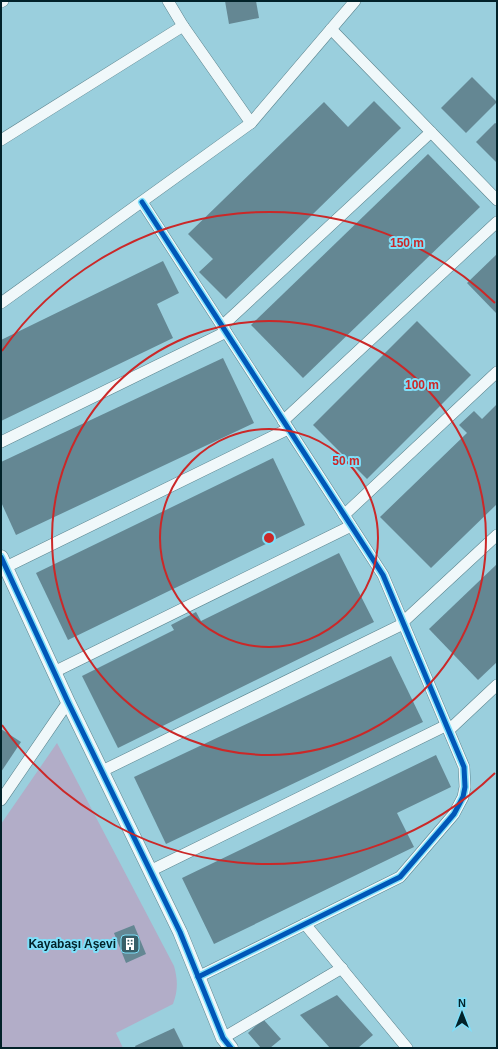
<svg xmlns="http://www.w3.org/2000/svg" width="498" height="1049" viewBox="0 0 498 1049" font-family="Helvetica,sans-serif">
<style>
.green{fill:#b2adc8}
.building{fill:#648793}
.lines{fill:none;stroke-linecap:round;stroke-linejoin:round}
.minor-casing{stroke:#5b848e;stroke-width:12}
.tertiary-casing{stroke:#5b848e;stroke-width:15}
.minor{stroke:#f0f8fa;stroke-width:11}
.tertiary{stroke:#f0f8fa;stroke-width:14}
.cycleway-casing{stroke:#7edff9;stroke-width:8}
.cycleway{stroke:#0057b8;stroke-width:5}
.ring{fill:none;stroke:#cb2828;stroke-width:2}
.labels{text-anchor:middle;dominant-baseline:central;stroke-width:4;stroke-linejoin:round;paint-order:stroke}
.poi-label{font-size:12px;font-weight:bold;fill:#022229;stroke:#7edff9;text-anchor:end}
.centre{fill:#cb2828;stroke:#7edff9;stroke-width:2}
.ring-label{font-size:12px;text-anchor:middle;font-weight:bold;fill:#cb2828;stroke:#7edff9;stroke-width:4;stroke-linejoin:round;paint-order:stroke}
</style>
<rect width="100%" height="100%" fill="#9acfdd"/>
<path class="green" d="M 57,743 L 174,966 C 178,980 178,991 173,1004 L 116,1033 L 123,1048 L 1,1048 L 1,824 Z"/>
<g class="building">
<polygon points="225,1 256,1 259,18 229,24"/>
<polygon points="472,77 497,102 466,133 441,108"/>
<polygon points="374,101 401,128 226,299 199,272 213,259 188,234 324,102 348,127"/>
<polygon points="495,123 497,124 497,163 476,142"/>
<polygon points="428,154 480,207 303,378 251,325"/>
<polygon points="497,254 497,314 467,283"/>
<polygon points="163,261 179,293 157,304 173,338 1,421 1,340"/>
<polygon points="417,321 471,375 367,479 313,425"/>
<polygon points="223,358 254,423 16,535 1,502 1,462"/>
<polygon points="497,404 497,504 431,568 380,517 467,433 459,425 474,411 482,419"/>
<polygon points="273,458 305,525 68,640 36,573"/>
<polygon points="339,553 374,622 118,748 82,676 174,630 171,625 196,612 201,621"/>
<polygon points="497,564 497,662 478,680 429,629"/>
<polygon points="391,656 423,722 166,844 134,777"/>
<polygon points="1,729 21,742 1,772"/>
<polygon points="436,755 451,787 397,813 414,847 214,944 182,878"/>
<polygon points="134,925 146,954 126,963 114,933"/>
<polygon points="337,995 373,1035 358,1048 330,1048 300,1015"/>
<polygon points="263,1019 281,1039 270,1048 261,1048 248,1033"/>
<polygon points="174,1028 184,1048 136,1048 135,1046"/>
</g>
<g class="lines">
<g class="minor-casing">
<g id="minor">
<polyline points="168,1 183,26 251,123"/>
<polyline points="1,2 3,1"/>
<polyline points="331,29 497,200"/>
<polyline points="1,140 183,26"/>
<polyline points="142,202 383,575 464,767 465,787 463,797 454,814 400,877 198,977"/>
<polyline points="1,303 251,123 355,1"/>
<polyline points="222,326 431,132"/>
<polyline points="283,421 497,222"/>
<polyline points="1,442 226,332"/>
<polyline points="344,515 497,372"/>
<polyline points="6,567 288,429"/>
<polyline points="403,622 497,535"/>
<polyline points="54,672 351,526"/>
<polyline points="449,730 497,685"/>
<polyline points="102,771 403,624"/>
<polyline points="1,800 68,702"/>
<polyline points="150,871 447,725"/>
<polyline points="305,924 407,1048"/>
<polyline points="223,1038 342,968"/>
</g>
</g>
<g class="tertiary-casing">
<polyline id="tertiary" points="1,557 68,702 180,932 223,1038 231,1048"/>
</g>
<use href="#minor" class="minor"/>
<use href="#tertiary" class="tertiary"/>
<g class="cycleway-casing">
<g id="cycleway">
<polyline points="142,202 383,575 464,767 465,787 463,797 454,814 400,877 198,977"/>
<polyline points="1,557 68,702 180,932 223,1038 231,1048"/>
</g>
</g>
<use href="#cycleway" class="cycleway"/>
</g>
<g class="ring">
<circle cx="269" cy="538" r="109"/>
<circle cx="269" cy="538" r="217"/>
<path d="M495 773A326 326 0 0 1 2 725M2 351A326 326 0 0 1 495 303"/>
</g>
<defs>
<g id="building-square" transform="scale(1)"><rect x="-9" y="-9" width="18" height="18" rx="4" fill="#375f68" stroke="#7edff9"/><path d="M-4-6H4V6H1V3H-1V6H-4ZM-2.5-4.3h1.7v1.8h-1.7ZM.8-4.3h1.7v1.8H.8ZM-2.5-1h1.7V.8h-1.7ZM.8-1h1.7V.8H.8Z" fill="#fff"/></g>
</defs>
<g fill-rule="evenodd">
<use href="#building-square" x="130" y="944"/>
</g>
<g class="labels">
<g class="poi-label">
<text x="116" y="944">Kayabaşı Aşevi</text>
</g>
</g>
<circle cx="269" cy="538" r="6" class="centre"/>
<g class="ring-label">
<text x="407" y="247">150 m</text>
<text x="422" y="389">100 m</text>
<text x="346" y="465">50 m</text>
</g>
<rect width="498" height="1049" fill="none" stroke="#022229" stroke-width="4"/>
<g transform="translate(462 1013)" stroke="#7edff9" stroke-width="3" paint-order="stroke">
<path d="M0-3L7 15L0 10L-7 15Z" fill="#022229"/>
<text y="-6" font-size="11" font-weight="bold" text-anchor="middle" fill="#022229">N</text>
</g>
</svg>
